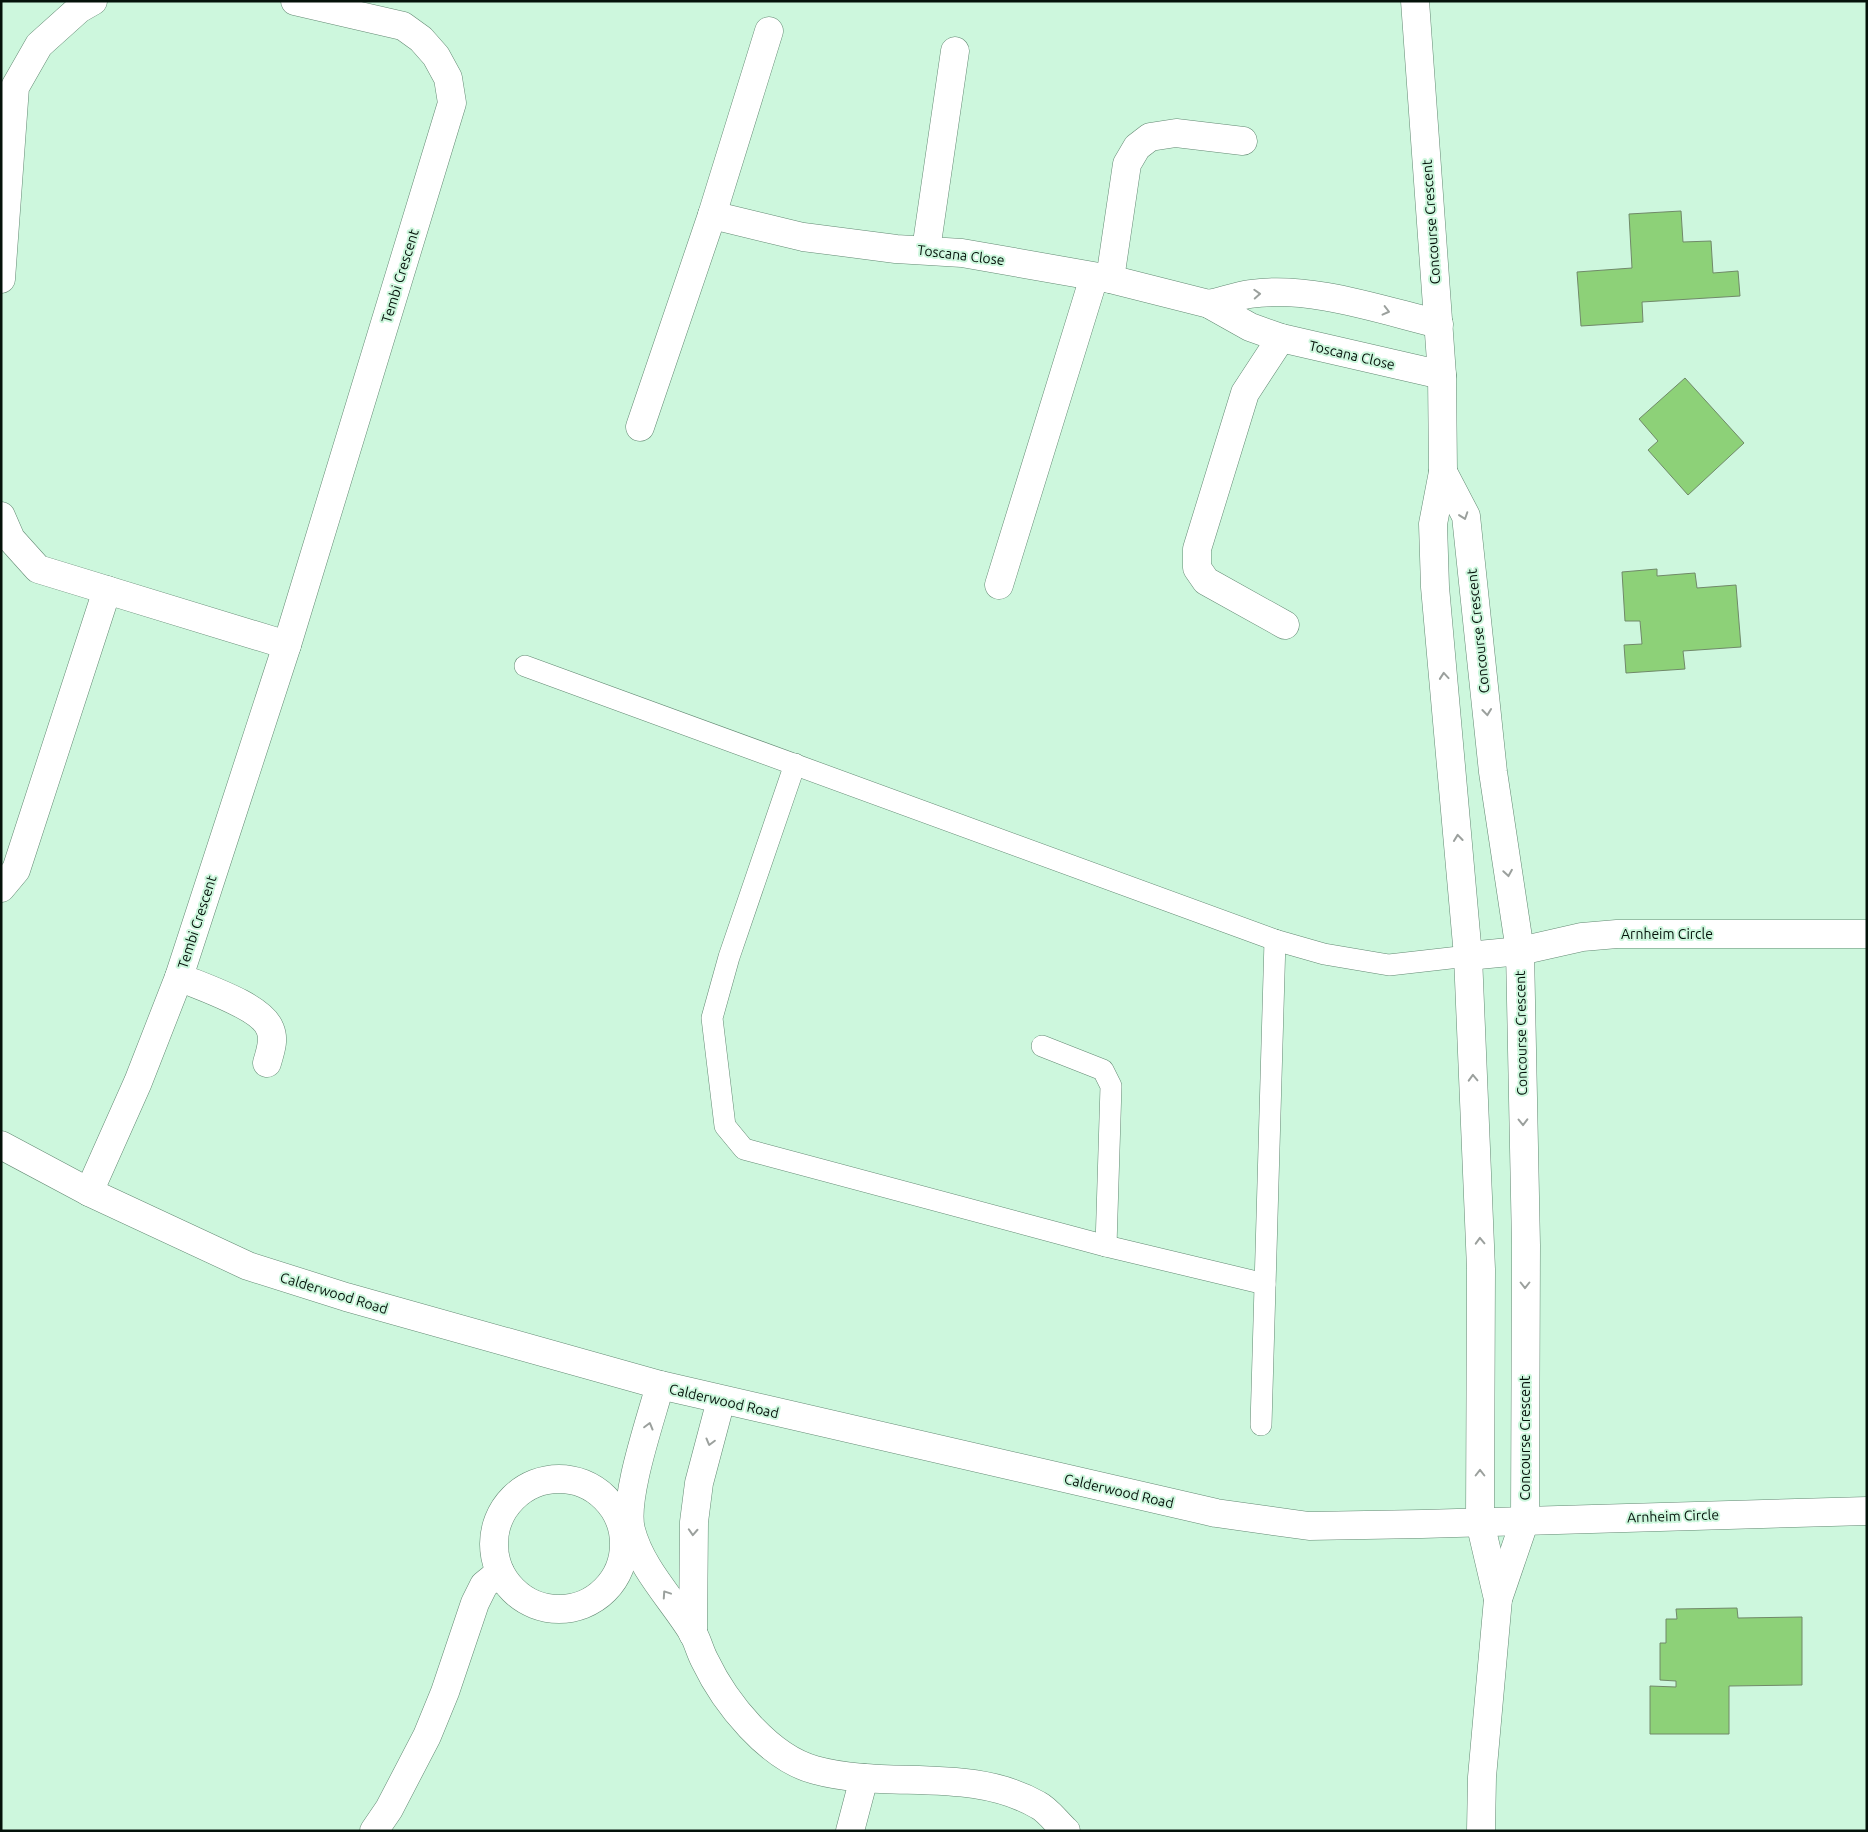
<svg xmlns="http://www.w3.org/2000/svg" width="1868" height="1832" viewBox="0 0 1868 1832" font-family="Ubuntu,sans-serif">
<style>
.building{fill:#8dd178;stroke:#708969}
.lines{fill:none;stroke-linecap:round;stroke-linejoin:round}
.lane-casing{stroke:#638973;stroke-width:22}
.street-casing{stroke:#638973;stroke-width:29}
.lane{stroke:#fff;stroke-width:21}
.street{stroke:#fff;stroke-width:28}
.oneway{stroke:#9ba09d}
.labels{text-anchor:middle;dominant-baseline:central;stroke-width:4;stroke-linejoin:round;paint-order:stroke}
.street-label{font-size:14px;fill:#04120a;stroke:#cdf7dd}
</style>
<rect width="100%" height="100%" fill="#cdf7dd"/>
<g class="building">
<polygon points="1681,211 1683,242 1711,241 1713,273 1738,271 1740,296 1642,302 1643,322 1581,326 1577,272 1632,268 1629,214"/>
<polygon points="1685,378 1744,443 1688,495 1648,450 1658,441 1639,419"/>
<polygon points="1657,569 1657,576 1695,573 1697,588 1736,585 1741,647 1683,651 1685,669 1626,673 1624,645 1642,644 1640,621 1625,621 1622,572"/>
<polygon points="1737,1608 1738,1618 1802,1617 1802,1685 1729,1686 1729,1734 1650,1734 1650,1686 1676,1687 1676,1681 1660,1680 1660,1643 1666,1643 1666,1619 1677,1619 1676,1609"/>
</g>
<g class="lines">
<g class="lane-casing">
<g id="lane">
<polyline points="525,666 1275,940 1324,954 1389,965 1468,956"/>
<polyline points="795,764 729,957 712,1018 725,1126 744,1149 1106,1246 1265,1284"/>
<polyline points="1042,1046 1103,1070 1111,1086 1106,1246"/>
<polyline points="1261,1425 1275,940"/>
</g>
</g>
<g class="street-casing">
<g id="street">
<polyline points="1415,1 1442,375 1443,472 1433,524 1435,587 1468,956 1481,1269 1480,1522 1498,1599"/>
<polyline points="712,215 803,237 896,249 962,253 1110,279 1209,304 1250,327 1281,338 1442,375"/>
<polyline points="926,250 955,51"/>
<polyline points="1,279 15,87 39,45 79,9 93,1"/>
<polyline points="1110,279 1127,164 1137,147 1150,137 1176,133 1243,141"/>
<path d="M 1209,304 C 1223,301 1237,296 1250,294 C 1310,285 1381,310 1439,324"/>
<polyline points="1281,338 1245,393 1197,549 1197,568 1206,581 1285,625"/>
<polyline points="640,427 712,215 769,31"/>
<polyline points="1443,472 1466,516 1493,772 1520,951 1526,1245 1525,1520 1498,1599 1482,1777 1481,1831"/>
<polyline points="1,516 11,539 38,569 287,645"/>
<polyline points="999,585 1094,277"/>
<polyline points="1,888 16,870 107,590"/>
<polyline points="1468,956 1520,951 1582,937 1617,934 1867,934"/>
<path d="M 179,977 C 202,987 262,1006 270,1029 C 275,1040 270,1052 267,1063"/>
<polyline points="1,1145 89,1192 248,1266 346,1297 660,1385 1216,1513 1309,1526 1422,1524 1867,1511"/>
<polyline points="89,1192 138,1082 179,977 287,645 452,103 448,78 436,56 421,39 403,26 295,1"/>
<path d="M 660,1385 C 651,1419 623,1498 631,1530 C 641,1569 673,1600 693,1633 C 698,1642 700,1652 705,1661 C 725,1703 769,1758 815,1770 C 888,1790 970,1766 1038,1805 C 1048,1810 1057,1823 1066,1831"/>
<circle cx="559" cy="1544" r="65"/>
<polyline points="693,1634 694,1522 699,1483 721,1400"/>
<polyline points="374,1831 389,1809 427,1736 445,1692 475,1603 484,1585 500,1572"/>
<polyline points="850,1831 864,1778"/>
</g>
</g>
<use href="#lane" class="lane"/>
<use href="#street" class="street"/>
</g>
<defs><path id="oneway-chevron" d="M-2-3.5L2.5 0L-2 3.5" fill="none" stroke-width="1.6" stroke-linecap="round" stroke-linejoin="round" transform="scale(1.25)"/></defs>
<g class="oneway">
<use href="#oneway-chevron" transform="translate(1257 294) rotate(-3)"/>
<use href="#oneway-chevron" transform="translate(1386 311) rotate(14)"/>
<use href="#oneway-chevron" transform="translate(1464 516) rotate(71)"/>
<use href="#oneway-chevron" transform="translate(1444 676) rotate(-95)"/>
<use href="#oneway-chevron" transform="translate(1487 712) rotate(84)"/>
<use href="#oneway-chevron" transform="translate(1458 838) rotate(-96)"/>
<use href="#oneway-chevron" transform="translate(1508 873) rotate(81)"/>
<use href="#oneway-chevron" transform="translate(1473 1078) rotate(-92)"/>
<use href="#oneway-chevron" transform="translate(1523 1122) rotate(89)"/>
<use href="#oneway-chevron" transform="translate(1480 1241) rotate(-92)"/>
<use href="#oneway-chevron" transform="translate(1525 1285) rotate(90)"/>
<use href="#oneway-chevron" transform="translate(649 1426) rotate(-75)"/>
<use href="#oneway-chevron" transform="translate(710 1442) rotate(105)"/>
<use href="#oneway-chevron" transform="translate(1480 1473) rotate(-90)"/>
<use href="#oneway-chevron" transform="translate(693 1532) rotate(93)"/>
<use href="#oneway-chevron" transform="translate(666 1594) rotate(-124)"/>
</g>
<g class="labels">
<g class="street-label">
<text transform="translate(1431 222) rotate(-94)">Concourse Crescent</text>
<text transform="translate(961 255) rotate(7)">Toscana Close</text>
<text transform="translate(400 276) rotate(-73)">Tembi Crescent</text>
<text transform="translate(1352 355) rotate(13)">Toscana Close</text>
<text transform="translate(1478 631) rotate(-96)">Concourse Crescent</text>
<text transform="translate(197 922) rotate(-72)">Tembi Crescent</text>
<text x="1667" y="934">Arnheim Circle</text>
<text transform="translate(1521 1033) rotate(-91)">Concourse Crescent</text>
<text transform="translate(334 1293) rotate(17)">Calderwood Road</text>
<text transform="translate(724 1401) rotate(13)">Calderwood Road</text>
<text transform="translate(1525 1438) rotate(-90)">Concourse Crescent</text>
<text transform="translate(1119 1491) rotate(13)">Calderwood Road</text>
<text transform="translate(1673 1516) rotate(-2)">Arnheim Circle</text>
</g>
</g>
<rect width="1868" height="1832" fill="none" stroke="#04120a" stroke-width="5"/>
</svg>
